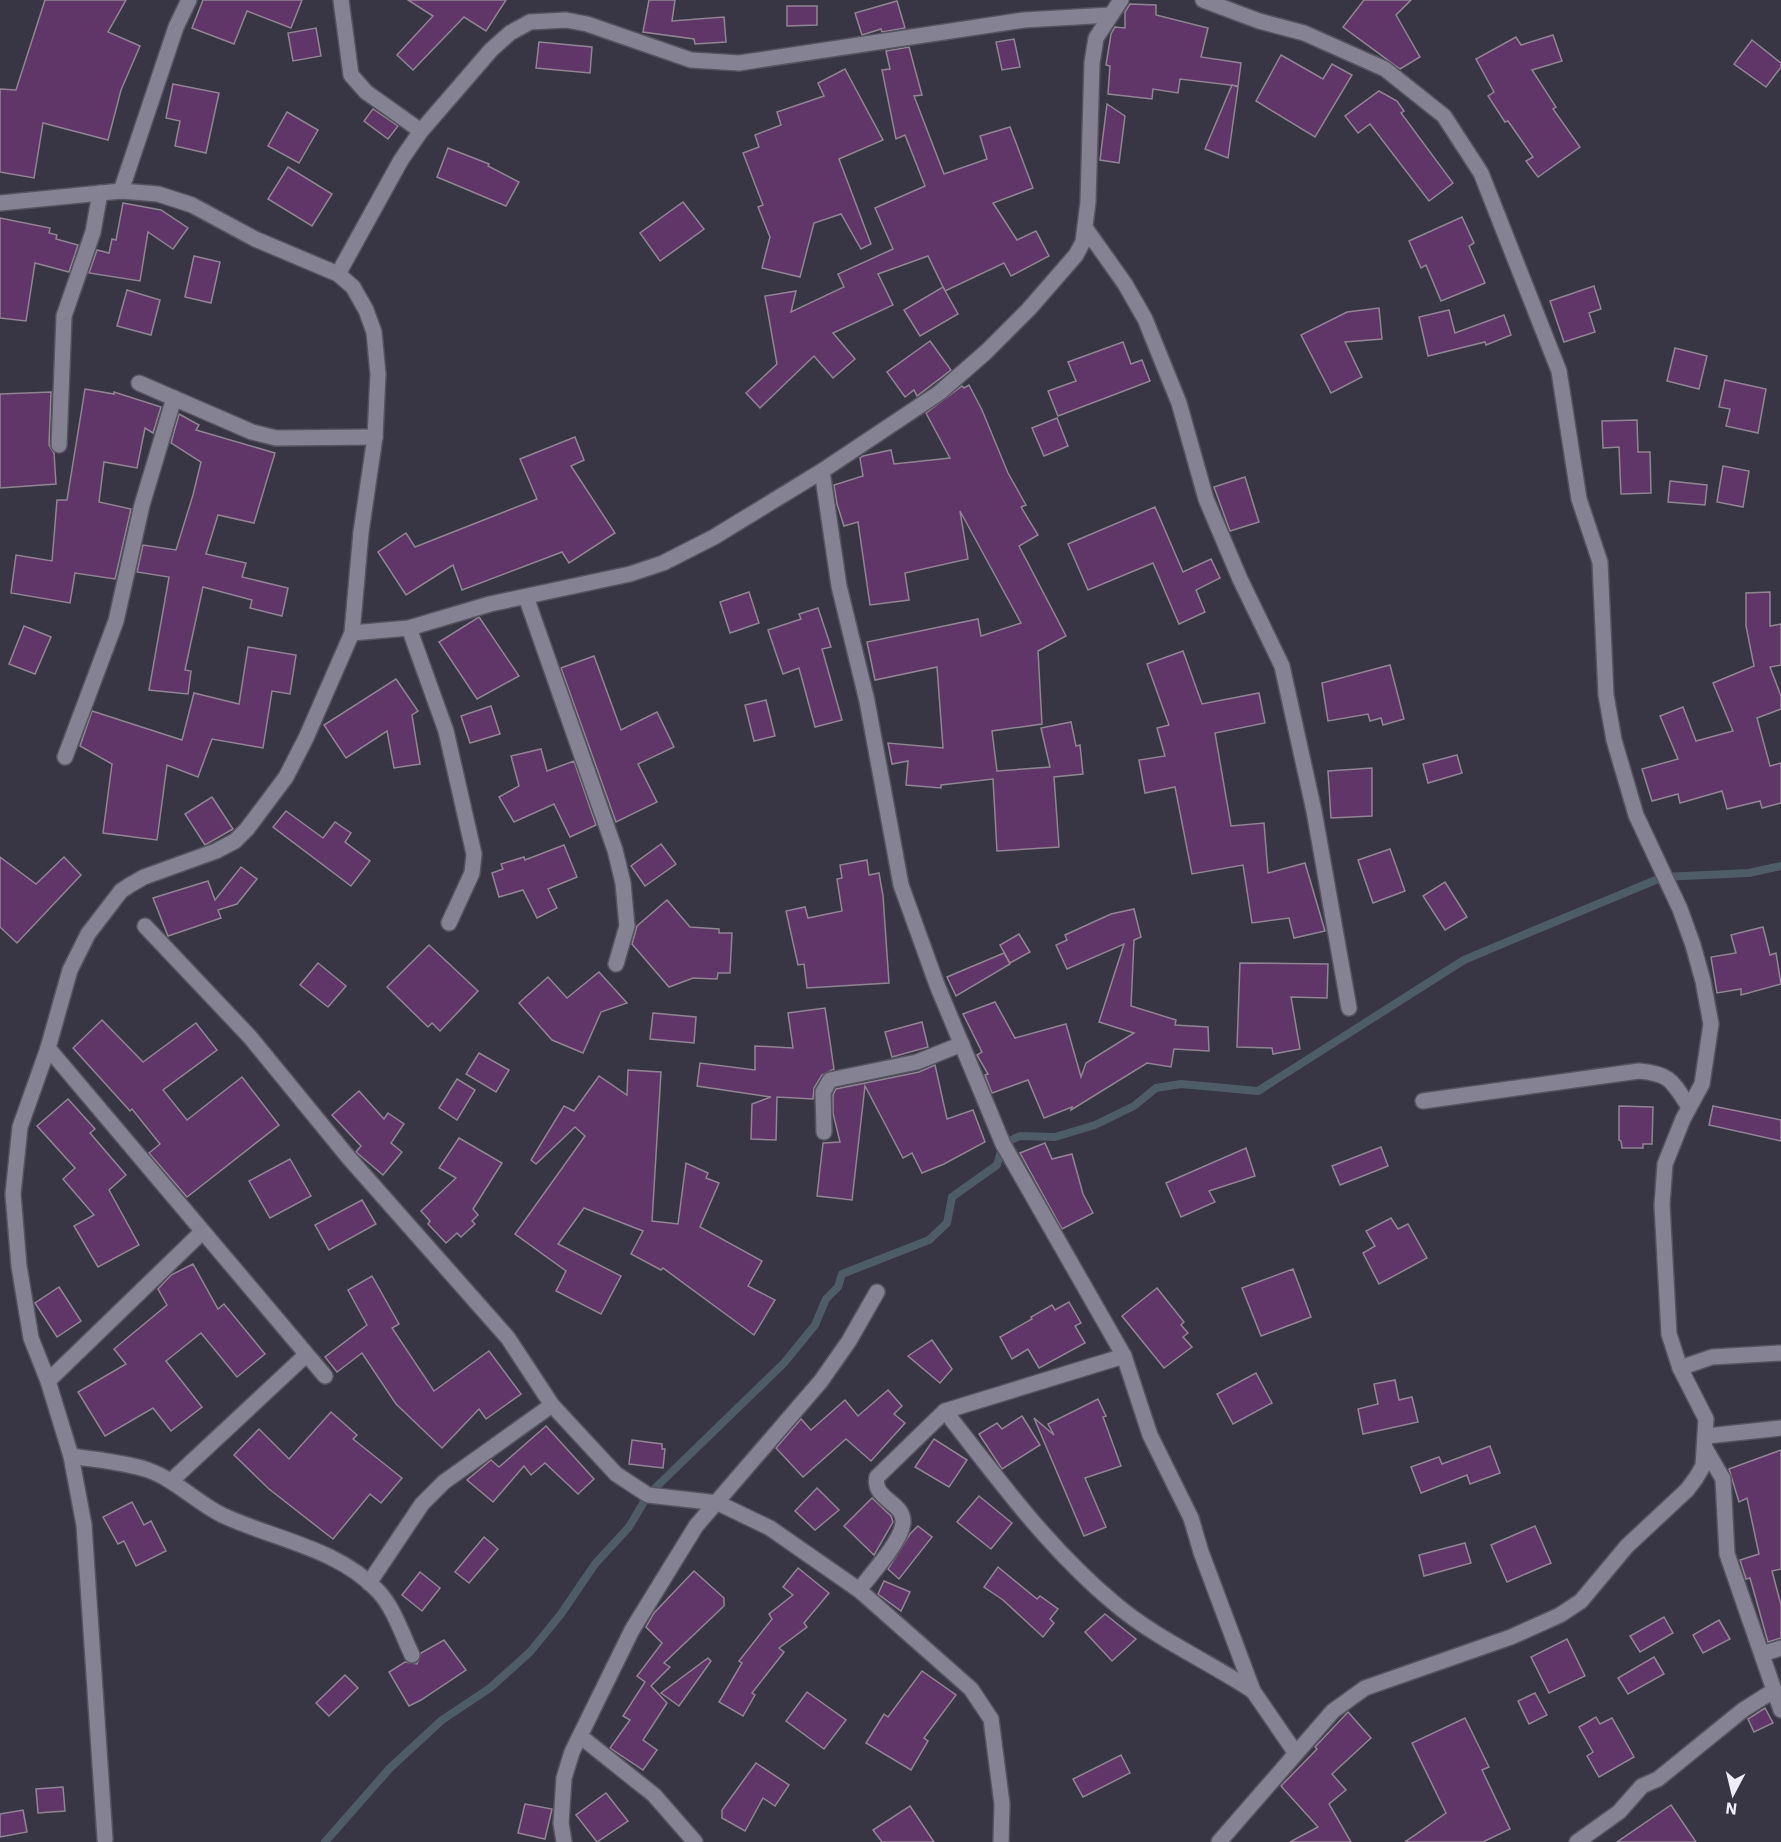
<svg xmlns="http://www.w3.org/2000/svg" width="1781" height="1842" viewBox="0 0 1781 1842" font-family="'IBM Plex Sans',sans-serif">
<style>
.lines{fill:none;stroke-linecap:round;stroke-linejoin:round}
.stream{stroke:#4e5c68;stroke-width:8}
.building{fill:#5f3667;stroke:#918493;stroke-width:1.5}
.minor-casing{stroke:#565360;stroke-width:18}
.minor{stroke:#858293;stroke-width:15}
</style>
<rect width="100%" height="100%" fill="#383545"/>
<g class="lines">
<polyline class="stream" points="325,1842 390,1768 442,1720 490,1688 530,1652 561,1614 595,1564 629,1527 648,1495 784,1363 815,1325 826,1299 838,1287 842,1274 929,1240 947,1223 952,1197 997,1165 1003,1144 1020,1136 1055,1137 1095,1125 1134,1106 1156,1088 1181,1084 1258,1091 1464,960 1528,933 1663,877 1749,873 1781,866"/>
</g>
<g class="building">
<polygon points="45,0 126,0 108,32 140,46 121,90 108,140 43,123 34,178 0,172 0,89 16,90"/>
<polygon points="203,0 302,0 291,28 247,11 234,44 192,28"/>
<polygon points="408,0 506,0 486,31 464,17 413,70 397,55 433,16"/>
<polygon points="649,0 675,0 672,21 724,17 726,42 695,44 694,39 643,32"/>
<polygon points="1364,0 1411,0 1396,15 1420,57 1400,69 1343,27"/>
<polygon points="897,1 905,28 882,32 881,29 862,35 855,13"/>
<polygon points="1130,4 1156,5 1156,15 1208,28 1201,57 1241,63 1238,86 1180,79 1178,93 1153,89 1152,99 1108,94 1110,66 1106,65 1111,34 1115,27 1125,28 1125,12"/>
<polygon points="787,6 817,6 817,25 787,26"/>
<polygon points="316,28 321,56 293,61 288,33"/>
<polygon points="1553,35 1562,61 1532,70 1556,107 1553,109 1580,147 1538,177 1526,161 1533,157 1508,121 1505,122 1488,96 1494,92 1476,59 1516,37 1521,45"/>
<polygon points="1014,39 1020,67 1002,70 996,42"/>
<polygon points="1752,40 1781,63 1781,67 1766,87 1734,64"/>
<polygon points="539,42 592,47 590,73 536,68"/>
<polygon points="909,47 922,95 914,96 944,174 987,159 980,136 1010,127 1033,188 993,203 1017,240 1036,231 1049,256 1011,276 1004,263 945,291 928,256 878,274 893,305 833,333 855,359 833,378 814,356 760,408 746,393 777,364 765,296 796,291 791,312 844,287 838,274 893,249 875,208 925,186 905,135 896,139 882,70 890,69 886,51"/>
<polygon points="1281,55 1323,79 1332,64 1352,75 1315,137 1256,101"/>
<polygon points="845,69 883,140 839,159 871,244 861,249 841,214 814,223 800,277 762,268 770,237 758,207 763,205 743,153 759,147 755,135 781,125 777,112 824,96 818,83"/>
<polygon points="173,84 219,93 206,153 175,146 180,121 166,118"/>
<polygon points="1232,85 1238,87 1228,158 1205,149"/>
<polygon points="1379,91 1397,101 1404,111 1401,113 1453,183 1429,201 1370,124 1358,133 1345,116"/>
<polygon points="1107,104 1125,116 1119,163 1100,160"/>
<polygon points="373,109 398,126 388,139 364,121"/>
<polygon points="287,112 318,130 299,163 268,146"/>
<polygon points="448,148 489,164 488,166 519,182 506,206 437,177"/>
<polygon points="288,167 332,194 312,226 268,199"/>
<polygon points="683,202 704,229 660,261 640,233"/>
<polygon points="123,203 161,210 188,228 173,249 148,232 140,281 89,273 97,250 109,253 112,239 116,240"/>
<polygon points="1462,217 1474,243 1469,246 1485,283 1441,301 1426,265 1421,268 1409,241"/>
<polygon points="0,218 50,228 49,233 57,235 56,239 78,245 69,272 35,263 26,321 0,318"/>
<polygon points="194,256 220,262 211,303 185,297"/>
<polygon points="1594,286 1601,309 1589,313 1595,332 1564,342 1550,301"/>
<polygon points="943,287 958,314 920,336 904,310"/>
<polygon points="127,290 160,300 151,335 117,326"/>
<polygon points="1379,308 1382,339 1345,342 1362,377 1331,393 1301,335 1347,312"/>
<polygon points="1449,310 1455,333 1504,315 1511,335 1486,345 1485,342 1428,356 1419,317"/>
<polygon points="930,341 951,370 917,396 914,390 905,397 887,372"/>
<polygon points="1123,342 1131,364 1142,360 1150,381 1058,416 1048,391 1076,381 1068,362"/>
<polygon points="1675,348 1707,356 1699,389 1667,381"/>
<polygon points="1725,380 1766,389 1758,433 1726,426 1730,409 1719,407"/>
<polygon points="969,385 982,410 1008,473 1026,505 1021,507 1038,535 1019,546 1066,636 1038,651 1042,724 992,731 997,771 1050,767 1041,728 1071,722 1076,746 1080,745 1083,774 1054,777 1059,847 997,851 993,779 941,785 941,788 906,785 908,761 892,764 888,743 943,748 937,667 875,680 867,642 978,619 981,636 1021,623 960,511 968,559 905,573 909,600 870,605 858,522 844,526 837,504 834,485 863,476 860,458 863,456 891,450 894,464 950,458 926,413 962,386 964,388"/>
<polygon points="85,389 114,394 114,392 161,407 153,433 145,428 137,468 104,462 99,502 131,509 115,579 75,573 70,603 11,593 16,555 52,561 57,500 67,500"/>
<polygon points="51,392 49,445 54,453 56,484 0,488 0,394"/>
<polygon points="179,414 199,425 196,430 275,453 254,523 218,515 206,554 246,563 242,577 288,588 282,616 250,608 252,600 203,587 185,670 191,671 188,694 149,690 169,577 137,572 143,545 176,550 193,495 201,462 171,443"/>
<polygon points="1057,418 1068,446 1044,456 1032,428"/>
<polygon points="1637,420 1638,452 1650,452 1651,493 1621,494 1619,447 1603,448 1602,421"/>
<polygon points="575,437 584,460 571,466 615,533 569,563 562,552 462,590 453,565 406,595 378,552 406,533 415,547 537,499 520,459"/>
<polygon points="1723,466 1749,471 1743,507 1717,502"/>
<polygon points="1245,477 1259,522 1230,531 1214,487"/>
<polygon points="1670,481 1707,485 1705,505 1668,502"/>
<polygon points="1155,507 1183,572 1211,559 1220,578 1196,590 1205,612 1179,624 1153,563 1088,590 1068,544"/>
<polygon points="749,592 759,623 730,633 720,602"/>
<polygon points="1770,592 1770,626 1781,624 1781,665 1770,667 1781,696 1781,709 1757,718 1770,766 1781,763 1781,803 1762,808 1760,801 1727,809 1722,791 1680,803 1678,794 1652,801 1642,769 1678,759 1660,716 1683,707 1696,741 1733,731 1713,683 1754,666 1746,626 1746,593"/>
<polygon points="818,608 831,647 822,649 842,720 815,727 799,668 783,674 768,630 801,619 799,614"/>
<polygon points="479,617 519,676 477,699 439,642"/>
<polygon points="24,626 51,637 35,674 9,664"/>
<polygon points="248,647 296,655 290,694 272,691 263,748 212,739 198,777 167,765 157,840 103,833 112,764 80,746 92,711 182,740 194,693 239,704"/>
<polygon points="1183,651 1202,704 1259,693 1265,723 1215,733 1231,826 1264,823 1268,873 1305,863 1325,931 1294,938 1289,918 1252,923 1243,865 1192,874 1175,787 1145,793 1139,760 1165,756 1157,728 1169,725 1147,664"/>
<polygon points="594,656 621,730 657,712 674,747 638,764 657,802 616,822 561,668"/>
<polygon points="1390,665 1404,719 1383,725 1381,718 1370,721 1368,714 1328,721 1322,683"/>
<polygon points="396,679 418,711 412,715 420,764 394,768 387,731 346,758 324,725"/>
<polygon points="766,700 775,736 754,741 745,705"/>
<polygon points="491,706 500,734 470,743 461,716"/>
<polygon points="541,749 547,771 574,761 596,825 570,837 554,804 514,822 499,797 519,786 511,756"/>
<polygon points="1457,755 1462,773 1428,783 1423,764"/>
<polygon points="1372,768 1372,816 1331,818 1328,771"/>
<polygon points="212,797 233,829 205,845 185,814"/>
<polygon points="286,811 323,838 335,822 351,833 345,842 370,861 351,886 273,827"/>
<polygon points="661,844 676,864 645,886 631,866"/>
<polygon points="564,845 577,877 548,889 557,908 537,918 523,890 499,897 492,873 503,869 501,864 524,857 525,860"/>
<polygon points="1390,849 1405,891 1373,903 1358,860"/>
<polygon points="0,857 36,884 64,857 81,875 17,943 0,927"/>
<polygon points="867,860 869,875 879,873 883,896 889,983 807,988 804,964 798,965 786,911 805,907 808,918 842,911 837,879 842,878 840,865"/>
<polygon points="241,867 257,879 237,904 218,910 221,918 168,936 153,898 208,881 215,900"/>
<polygon points="1445,882 1467,917 1445,930 1423,896"/>
<polygon points="667,900 690,927 719,929 719,933 732,933 730,973 718,973 717,979 693,978 669,987 632,944 637,926"/>
<polygon points="1134,909 1141,937 1134,940 1131,1006 1176,1020 1175,1025 1208,1027 1209,1051 1174,1049 1171,1067 1147,1063 1071,1110 1072,1107 1044,1118 1028,1080 992,1093 985,1075 988,1074 977,1055 982,1052 963,1014 995,1002 1015,1038 1066,1024 1081,1077 1086,1063 1134,1033 1099,1022 1124,944 1067,969 1056,945 1067,940 1065,935 1111,914"/>
<polygon points="1763,927 1770,955 1776,953 1781,984 1741,995 1741,989 1717,993 1711,957 1736,953 1731,935"/>
<polygon points="1019,934 1030,952 1010,963 1000,945"/>
<polygon points="429,945 478,991 440,1031 432,1023 428,1027 387,987"/>
<polygon points="1004,953 1010,964 956,996 947,977"/>
<polygon points="318,963 346,986 328,1007 300,985"/>
<polygon points="1240,963 1328,964 1327,998 1291,997 1300,1049 1273,1054 1272,1048 1237,1047"/>
<polygon points="599,972 627,1003 601,1012 583,1053 552,1040 519,1003 548,977 567,998"/>
<polygon points="825,1008 834,1069 822,1075 814,1088 813,1099 777,1097 776,1140 751,1139 752,1104 771,1097 697,1086 700,1063 755,1070 755,1046 793,1048 788,1013"/>
<polygon points="653,1013 696,1017 694,1043 650,1039"/>
<polygon points="102,1020 143,1062 196,1023 217,1050 163,1090 187,1120 242,1077 279,1125 187,1197 149,1153 160,1144 132,1109 130,1111 73,1048"/>
<polygon points="922,1022 928,1047 892,1057 885,1032"/>
<polygon points="479,1053 509,1070 496,1092 466,1074"/>
<polygon points="935,1065 947,1119 973,1110 985,1142 944,1164 922,1173 912,1153 903,1158 865,1086 852,1200 817,1196 823,1143 840,1142 833,1113 833,1095 836,1089 919,1072"/>
<polygon points="628,1070 661,1072 652,1221 678,1224 686,1163 708,1173 706,1178 719,1183 700,1227 762,1261 748,1286 775,1300 754,1335 663,1268 661,1270 631,1254 643,1231 584,1208 558,1244 621,1276 601,1314 556,1291 566,1271 515,1234 585,1136 575,1127 536,1164 531,1160 564,1106 574,1111 599,1076 627,1095"/>
<polygon points="457,1079 475,1090 457,1120 439,1108"/>
<polygon points="359,1091 384,1119 388,1113 404,1124 391,1143 402,1152 383,1175 356,1152 361,1146 332,1115"/>
<polygon points="68,1099 95,1129 90,1133 126,1175 109,1190 139,1245 98,1267 74,1226 94,1215 63,1179 75,1168 37,1126"/>
<polygon points="1619,1106 1653,1107 1652,1144 1643,1144 1643,1148 1622,1148 1621,1141 1619,1140"/>
<polygon points="1713,1106 1781,1120 1781,1141 1709,1125"/>
<polygon points="459,1138 502,1163 473,1209 478,1215 472,1221 475,1224 461,1237 457,1233 446,1243 428,1224 430,1221 421,1211 456,1178 439,1168"/>
<polygon points="1045,1143 1052,1159 1072,1154 1083,1194 1093,1213 1062,1229 1020,1153"/>
<polygon points="1381,1147 1388,1166 1340,1185 1332,1166"/>
<polygon points="1246,1148 1255,1176 1209,1191 1215,1202 1181,1217 1166,1183"/>
<polygon points="290,1159 311,1196 270,1218 249,1181"/>
<polygon points="362,1200 376,1224 329,1250 315,1225"/>
<polygon points="1391,1218 1398,1229 1408,1224 1427,1258 1379,1284 1363,1253 1375,1246 1366,1231"/>
<polygon points="193,1264 218,1309 224,1304 265,1354 237,1377 201,1333 166,1361 202,1407 171,1431 153,1408 105,1436 78,1392 126,1364 114,1349 167,1305 158,1289 171,1275"/>
<polygon points="1293,1269 1311,1317 1261,1336 1242,1288"/>
<polygon points="372,1276 399,1324 392,1328 434,1391 489,1351 521,1394 486,1419 479,1409 442,1448 396,1404 362,1353 337,1372 325,1357 367,1325 348,1290"/>
<polygon points="59,1287 81,1321 57,1337 35,1303"/>
<polygon points="1157,1288 1184,1322 1181,1325 1188,1333 1183,1337 1192,1347 1164,1368 1122,1316"/>
<polygon points="1069,1302 1081,1323 1075,1326 1085,1343 1039,1368 1028,1349 1012,1359 1000,1337 1032,1319 1031,1317 1052,1305 1055,1310"/>
<polygon points="932,1340 952,1369 940,1383 908,1356"/>
<polygon points="1256,1373 1272,1403 1233,1424 1217,1394"/>
<polygon points="1395,1380 1399,1400 1412,1397 1418,1422 1363,1434 1358,1409 1378,1404 1374,1384"/>
<polygon points="888,1390 902,1406 894,1414 905,1423 871,1461 846,1439 803,1477 776,1448 801,1419 811,1430 845,1400 858,1416"/>
<polygon points="1098,1399 1106,1416 1103,1417 1121,1466 1085,1478 1106,1527 1084,1536 1034,1418 1054,1435 1048,1424"/>
<polygon points="331,1412 357,1435 353,1439 402,1478 381,1503 370,1494 333,1539 269,1489 234,1455 259,1429 289,1459"/>
<polygon points="1022,1416 1040,1445 1002,1469 979,1434 997,1423 1002,1429"/>
<polygon points="546,1426 594,1479 578,1494 545,1463 531,1475 524,1466 493,1502 467,1480 491,1460 499,1467"/>
<polygon points="934,1439 967,1460 949,1487 915,1467"/>
<polygon points="632,1440 662,1444 662,1449 665,1449 663,1468 629,1464"/>
<polygon points="1490,1446 1500,1473 1470,1484 1467,1475 1421,1493 1411,1467 1439,1457 1442,1464"/>
<polygon points="1781,1450 1781,1569 1772,1571 1781,1605 1781,1638 1768,1642 1750,1578 1746,1579 1740,1560 1759,1554 1747,1498 1739,1502 1729,1469"/>
<polygon points="817,1488 839,1510 815,1530 795,1511"/>
<polygon points="979,1496 1012,1523 991,1549 957,1522"/>
<polygon points="872,1498 891,1516 893,1522 874,1555 844,1526"/>
<polygon points="132,1502 144,1525 151,1521 166,1551 136,1566 124,1541 118,1544 103,1517"/>
<polygon points="918,1526 932,1537 899,1579 888,1569 910,1534"/>
<polygon points="1535,1526 1551,1563 1507,1582 1491,1545"/>
<polygon points="484,1537 498,1549 469,1583 455,1572"/>
<polygon points="1465,1543 1471,1563 1424,1576 1419,1555"/>
<polygon points="998,1567 1037,1599 1040,1596 1058,1609 1050,1619 1054,1623 1043,1637 1003,1600 984,1587"/>
<polygon points="798,1568 829,1593 804,1623 807,1627 779,1648 784,1652 752,1693 755,1695 743,1716 719,1702 742,1663 739,1661 772,1619 769,1614 793,1595 783,1587"/>
<polygon points="694,1571 724,1598 724,1606 664,1663 670,1667 651,1686 667,1703 643,1740 657,1750 643,1770 610,1748 630,1720 623,1716 645,1682 637,1676 662,1643 646,1627 654,1613"/>
<polygon points="420,1572 440,1588 422,1611 402,1595"/>
<polygon points="884,1581 910,1592 901,1611 878,1594"/>
<polygon points="1105,1614 1136,1639 1112,1661 1085,1632"/>
<polygon points="1664,1617 1673,1633 1640,1652 1630,1636"/>
<polygon points="1719,1620 1730,1639 1703,1653 1693,1635"/>
<polygon points="1567,1639 1585,1676 1549,1693 1531,1657"/>
<polygon points="444,1640 466,1670 421,1700 409,1706 389,1672 405,1662 417,1664 421,1653"/>
<polygon points="1654,1657 1664,1674 1628,1694 1618,1678"/>
<polygon points="708,1658 711,1661 679,1706 661,1693"/>
<polygon points="922,1671 956,1695 924,1738 928,1741 911,1770 866,1743 884,1714 888,1717"/>
<polygon points="345,1675 358,1688 329,1716 316,1703"/>
<polygon points="807,1692 846,1720 824,1749 786,1721"/>
<polygon points="1535,1693 1547,1715 1529,1724 1518,1701"/>
<polygon points="1765,1708 1773,1723 1754,1732 1748,1719"/>
<polygon points="1348,1712 1371,1738 1332,1774 1346,1790 1329,1804 1351,1842 1290,1842 1318,1827 1281,1786 1317,1749 1315,1747"/>
<polygon points="1596,1717 1600,1724 1612,1718 1634,1757 1599,1777 1587,1756 1593,1752 1579,1727"/>
<polygon points="1465,1718 1489,1767 1482,1770 1510,1829 1483,1842 1405,1842 1446,1813 1412,1743"/>
<polygon points="1121,1755 1130,1773 1083,1797 1073,1779"/>
<polygon points="756,1763 789,1785 775,1806 763,1798 745,1831 722,1818 722,1810"/>
<polygon points="63,1787 65,1811 38,1813 36,1789"/>
<polygon points="606,1793 628,1821 597,1842 576,1815"/>
<polygon points="525,1804 552,1809 545,1839 518,1833"/>
<polygon points="1671,1805 1696,1842 1617,1842"/>
<polygon points="910,1806 934,1842 882,1842 873,1830"/>
<polygon points="23,1810 27,1832 0,1837 0,1814"/>
</g>
<g class="lines">
<g class="minor-casing">
<g id="minor">
<polyline points="341,0 351,75 366,92 421,131"/>
<polyline points="1203,0 1259,21 1304,33 1385,69 1444,116 1481,173 1559,371 1579,499 1600,562 1606,695 1614,740 1636,815 1680,909 1693,945 1703,981 1711,1024 1702,1084 1683,1119 1665,1164 1662,1205 1669,1334 1680,1368 1706,1419 1703,1466 1696,1478 1687,1490 1627,1546 1581,1601 1560,1615 1511,1637 1365,1688 1333,1711 1219,1842"/>
<polyline points="121,191 176,27 189,0"/>
<polyline points="0,203 121,191 158,194 192,205 255,239 338,274 353,287 366,310 374,332 378,374 375,437 361,532 352,633 306,738 286,777 247,829 235,841 216,851 144,877 130,885 121,891 88,934 70,970 48,1048 20,1127 13,1194 19,1266 31,1338 48,1381 71,1456 84,1525 105,1839"/>
<polyline points="1086,229 1125,284 1145,319 1179,403 1206,499 1240,579 1282,666 1314,811 1349,1008"/>
<polyline points="338,274 401,160 421,131 491,50 510,33 530,22 566,20 587,24 691,60 739,63 1024,20 1110,15"/>
<polyline points="139,383 252,432 276,438 375,437"/>
<polyline points="59,445 64,316 93,232 100,193"/>
<polyline points="822,471 839,586 867,701 901,885 937,985 1003,1144 1124,1356 1150,1435 1191,1518 1201,1552 1253,1691 1295,1752"/>
<polyline points="526,597 615,850 623,883 627,926 616,964"/>
<polyline points="409,628 446,731 474,854 472,873 449,923"/>
<polyline points="352,633 409,628 490,604 630,574 663,563 714,537 822,471 939,393 986,352 1029,309 1076,255 1083,242 1088,202 1092,63 1096,38 1121,0"/>
<polyline points="65,757 116,621 142,505 174,398"/>
<polyline points="145,926 250,1037 349,1158 508,1338 552,1405 616,1474 648,1495 718,1503 770,1528 859,1590 971,1689 991,1719 1002,1804 1001,1842"/>
<polyline points="48,1048 325,1376"/>
<path d="M 1423,1101 L 1639,1071 C 1671,1074 1672,1081 1689,1107"/>
<polyline points="824,1132 823,1092 830,1080 917,1062 962,1044"/>
<polyline points="1680,1368 1712,1357 1781,1353"/>
<polyline points="48,1381 202,1232"/>
<path d="M 945,1411 C 998,1479 1048,1548 1114,1603 C 1156,1639 1208,1661 1253,1691"/>
<polyline points="1707,1436 1781,1428"/>
<polyline points="1705,1448 1723,1479 1727,1554 1781,1710"/>
<path d="M 71,1456 C 97,1460 124,1462 148,1470 C 176,1480 196,1502 222,1515 C 273,1539 338,1548 378,1591 C 394,1608 402,1634 412,1655"/>
<polyline points="171,1481 306,1355"/>
<polyline points="369,1583 422,1504 444,1482 552,1405"/>
<path d="M 859,1590 C 871,1574 901,1542 903,1523 C 905,1502 872,1500 877,1477 L 945,1411 L 1124,1356"/>
<polyline points="1762,1654 1781,1648"/>
<polyline points="580,1736 654,1795 695,1842"/>
<polyline points="564,1842 561,1823 564,1778 572,1752 632,1630 696,1526 821,1381 849,1341 877,1292"/>
<polyline points="1577,1842 1619,1812 1642,1786 1658,1779 1743,1710 1773,1691"/>
</g>
</g>
<use href="#minor" class="minor"/>
</g>
<g transform="translate(1733 1794) rotate(187)" stroke="#383545" stroke-width="4.5" paint-order="stroke">
<path d="M0-4.5L10 22L0 15L-10 22Z" fill="#efeef8"/>
<text y="-9" font-size="16" font-weight="bold" text-anchor="middle" fill="#efeef8">N</text>
</g>
</svg>
